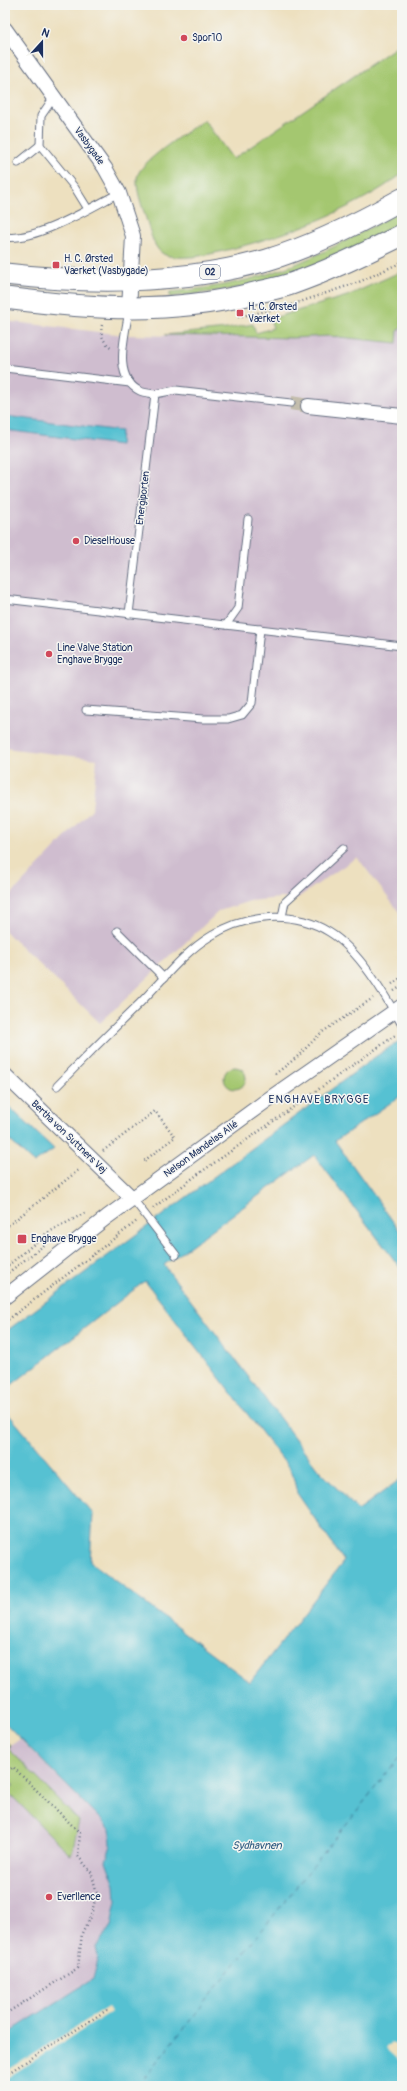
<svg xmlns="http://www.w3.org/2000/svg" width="407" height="2091" viewBox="0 0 407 2091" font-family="Pangolin,sans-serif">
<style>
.industrial{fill:#cfbdcf}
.green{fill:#a4c770;stroke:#607b67}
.water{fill:#57c1d2;stroke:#397898}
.pier{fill:#ede0bf}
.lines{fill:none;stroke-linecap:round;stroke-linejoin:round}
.ferry{stroke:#2d5b81;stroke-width:1;stroke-dasharray:5 4;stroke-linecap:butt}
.street-tunnel{stroke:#c3bdac;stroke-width:14;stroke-dasharray:14 7;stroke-linecap:butt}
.lane-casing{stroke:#646d80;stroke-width:9}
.street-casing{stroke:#646d80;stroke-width:16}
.primary-casing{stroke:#646d80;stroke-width:23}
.path{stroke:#646d80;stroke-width:2.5;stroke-dasharray:1 3;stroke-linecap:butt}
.lane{stroke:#fff;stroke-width:7}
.street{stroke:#fff;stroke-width:14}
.primary{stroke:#fff;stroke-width:21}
.poi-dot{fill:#d1495b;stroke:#f6f6f2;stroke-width:1.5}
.labels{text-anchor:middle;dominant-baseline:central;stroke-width:3;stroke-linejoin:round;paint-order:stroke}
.shield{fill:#f6f6f2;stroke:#5d6b8a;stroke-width:1}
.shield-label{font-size:9px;font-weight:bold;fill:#1b2f5e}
.poi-label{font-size:10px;fill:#1b2f5e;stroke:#f6f6f2;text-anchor:start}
.street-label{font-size:10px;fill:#1b2f5e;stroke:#f6f6f2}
.neighbourhood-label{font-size:11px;letter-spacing:1px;fill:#1b2f5e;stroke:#f6f6f2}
.water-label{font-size:11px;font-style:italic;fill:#2d5b81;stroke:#f6f6f2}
</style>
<rect width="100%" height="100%" fill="#f6f6f2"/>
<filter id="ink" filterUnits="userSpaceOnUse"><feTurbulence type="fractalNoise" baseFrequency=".025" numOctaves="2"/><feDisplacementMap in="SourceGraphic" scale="8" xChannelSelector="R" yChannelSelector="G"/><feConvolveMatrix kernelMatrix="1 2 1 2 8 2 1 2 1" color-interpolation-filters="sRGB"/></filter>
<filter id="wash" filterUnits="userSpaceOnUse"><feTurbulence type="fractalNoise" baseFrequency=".012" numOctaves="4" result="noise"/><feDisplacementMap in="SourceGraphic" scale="16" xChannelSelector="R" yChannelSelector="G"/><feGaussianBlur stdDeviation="0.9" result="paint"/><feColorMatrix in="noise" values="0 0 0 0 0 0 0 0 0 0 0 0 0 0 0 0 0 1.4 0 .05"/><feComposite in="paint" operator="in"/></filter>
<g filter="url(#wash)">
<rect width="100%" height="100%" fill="#ede0bf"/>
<g class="industrial">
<polygon points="5,321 125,335 292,338 402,321 402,916 357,857 296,899 280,898 250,901 219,911 100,1023 5,931 5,901 92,809 97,759 5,748"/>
<polygon points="20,1739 110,1829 111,1845 106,1861 115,1885 116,1901 111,1926 96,1947 98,1960 93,1979 5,2035 5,1750"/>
</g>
<g class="green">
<path d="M 402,43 L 402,174 C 356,209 287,235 231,249 C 211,254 189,260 169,256 C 156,254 152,238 149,228 C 145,213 136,194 137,178 C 138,162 190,130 204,120 L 233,159 Z"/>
<path d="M 402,210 L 402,225 C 350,252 295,277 237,288 C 215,292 193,294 170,297 L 170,292 C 201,289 231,285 261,276 C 310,262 357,235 402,210 Z"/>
<polygon points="402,271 402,327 398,331 397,343 329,336 292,338 165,335 227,329 253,324 256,333 273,328 270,319 347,296"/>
<circle cx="235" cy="1078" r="11"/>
<polygon points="5,1740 11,1746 8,1748 79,1821 71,1856 5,1789 5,1787 14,1786 5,1776 5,1766 9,1762 5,1757"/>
</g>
<g class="water">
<polygon points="5,416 121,431 120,445 5,430"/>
<polygon points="402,1039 402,1095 335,1141 402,1234 402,1270 314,1155 164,1265 318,1469 358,1510 402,1478 402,2086 5,2086 5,2035 93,1979 98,1960 96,1947 111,1926 116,1901 115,1885 106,1861 111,1845 110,1829 5,1723 5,1410 93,1514 90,1562 250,1682 344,1561 297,1493 292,1472 145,1281 5,1390 5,1332 375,1057"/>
<polygon points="5,1103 54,1149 34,1163 5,1136"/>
</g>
<g class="pier">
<polygon points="108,2007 111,2012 5,2079 5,2072"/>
<polygon points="392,2042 402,2051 402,2064 386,2049"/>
</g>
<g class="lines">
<polyline class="ferry" points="138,2086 402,1754"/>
</g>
</g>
<g filter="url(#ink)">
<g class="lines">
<polyline class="street-tunnel" points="291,403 308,406"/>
<g class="lane-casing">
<g id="lane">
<polyline points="54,97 41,116 40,145 75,188 88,209"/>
<polyline points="18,163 40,145"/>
<path d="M 5,237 C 35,242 92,207 119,193"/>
<path d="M 129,310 C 126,334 111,377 140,391 C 144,393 150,393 155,394"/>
<polyline points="5,368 130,383"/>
<polyline points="5,599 402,646"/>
<polyline points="129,614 155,394 176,390 291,403"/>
<polyline points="226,625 238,608 248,519"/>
<polyline points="86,710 203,719 228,719 242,715 252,703 260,629"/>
<polyline points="282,917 285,902 344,848"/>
<polyline points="117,931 164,978"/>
<path d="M 57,1086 C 84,1058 112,1030 140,1003 C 162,981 184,952 211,936 C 246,914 293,910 329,932 C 359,950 385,995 402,1025"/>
<polyline points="133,1199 176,1255"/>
</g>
</g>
<g class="street-casing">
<g id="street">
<polyline points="5,29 105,168 119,193 133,236 129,309"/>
<polyline points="308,406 402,416"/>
<polyline points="5,1075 133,1199"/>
<polyline points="5,1297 107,1217 266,1101 402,1006"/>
</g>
</g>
<g class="primary-casing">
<g id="primary">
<path d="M 5,274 C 92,284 182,284 267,260 C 314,246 359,223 402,199"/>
<path d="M 5,298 C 92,309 169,315 255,293 C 267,290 279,288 291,284 C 329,271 365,253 402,235"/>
</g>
</g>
<g class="path">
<polyline points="291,305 359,282 402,262"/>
<polyline points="238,317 280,308"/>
<path d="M 102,325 C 100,335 103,342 112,348"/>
<polyline points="392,984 402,977"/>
<polyline points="394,991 402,986"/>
<polyline points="275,1074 296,1058 321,1033 373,998"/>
<polyline points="103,1151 155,1111 175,1137 144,1161"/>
<polyline points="153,1208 197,1175 397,1034"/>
<polyline points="5,1228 80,1169"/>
<polyline points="5,1268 47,1233 85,1213"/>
<polyline points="5,1275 47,1243"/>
<polyline points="5,1322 137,1221"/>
<polyline points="5,1774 13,1767 80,1833 78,1856 91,1872 97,1893 91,1915 82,1933 78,1968 5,2014"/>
<polyline points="5,2075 107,2010"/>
</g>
<use href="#lane" class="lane"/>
<use href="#street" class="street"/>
<use href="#primary" class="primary"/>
</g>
</g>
<g class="poi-dot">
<circle cx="184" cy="38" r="4"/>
<rect x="52" y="261" width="8" height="8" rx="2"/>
<rect x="236" y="309" width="8" height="8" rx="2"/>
<circle cx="76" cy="541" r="4"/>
<circle cx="49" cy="654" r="4"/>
<rect x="17" y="1234" width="10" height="10" rx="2"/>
<circle cx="49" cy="1897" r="4"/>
</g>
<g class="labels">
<rect class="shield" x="200" y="265" width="20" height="14" rx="3"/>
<g class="shield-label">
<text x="210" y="272">O2</text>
</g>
<g class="poi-label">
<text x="192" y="38">Spor10</text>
<text x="64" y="259">H. C. Ørsted<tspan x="64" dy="12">Værket (Vasbygade)</tspan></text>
<text x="248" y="307">H. C. Ørsted<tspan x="248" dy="12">Værket</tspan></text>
<text x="84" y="541">DieselHouse</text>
<text x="57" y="648">Line Valve Station<tspan x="57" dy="12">Enghave Brygge</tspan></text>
<text x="31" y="1239">Enghave Brygge</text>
<text x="57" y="1897">Everllence</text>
</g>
<g class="street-label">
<text transform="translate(89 146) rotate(54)">Vasbygade</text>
<text transform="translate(143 498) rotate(-83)">Energiporten</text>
<text transform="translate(69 1137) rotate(44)">Bertha von Suttners Vej</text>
<text transform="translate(201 1149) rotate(-36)">Nelson Mandelas Allé</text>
</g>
<g class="neighbourhood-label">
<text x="319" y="1099">ENGHAVE BRYGGE</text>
</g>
<g class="water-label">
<text x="257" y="1845">Sydhavnen</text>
</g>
</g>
<rect width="407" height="2091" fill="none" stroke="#f6f6f2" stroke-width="20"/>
<g transform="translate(42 42) rotate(21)" stroke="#f6f6f2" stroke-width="3" paint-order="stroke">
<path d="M0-3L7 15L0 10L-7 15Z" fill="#1b2f5e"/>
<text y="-6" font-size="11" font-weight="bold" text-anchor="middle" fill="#1b2f5e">N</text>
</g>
</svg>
